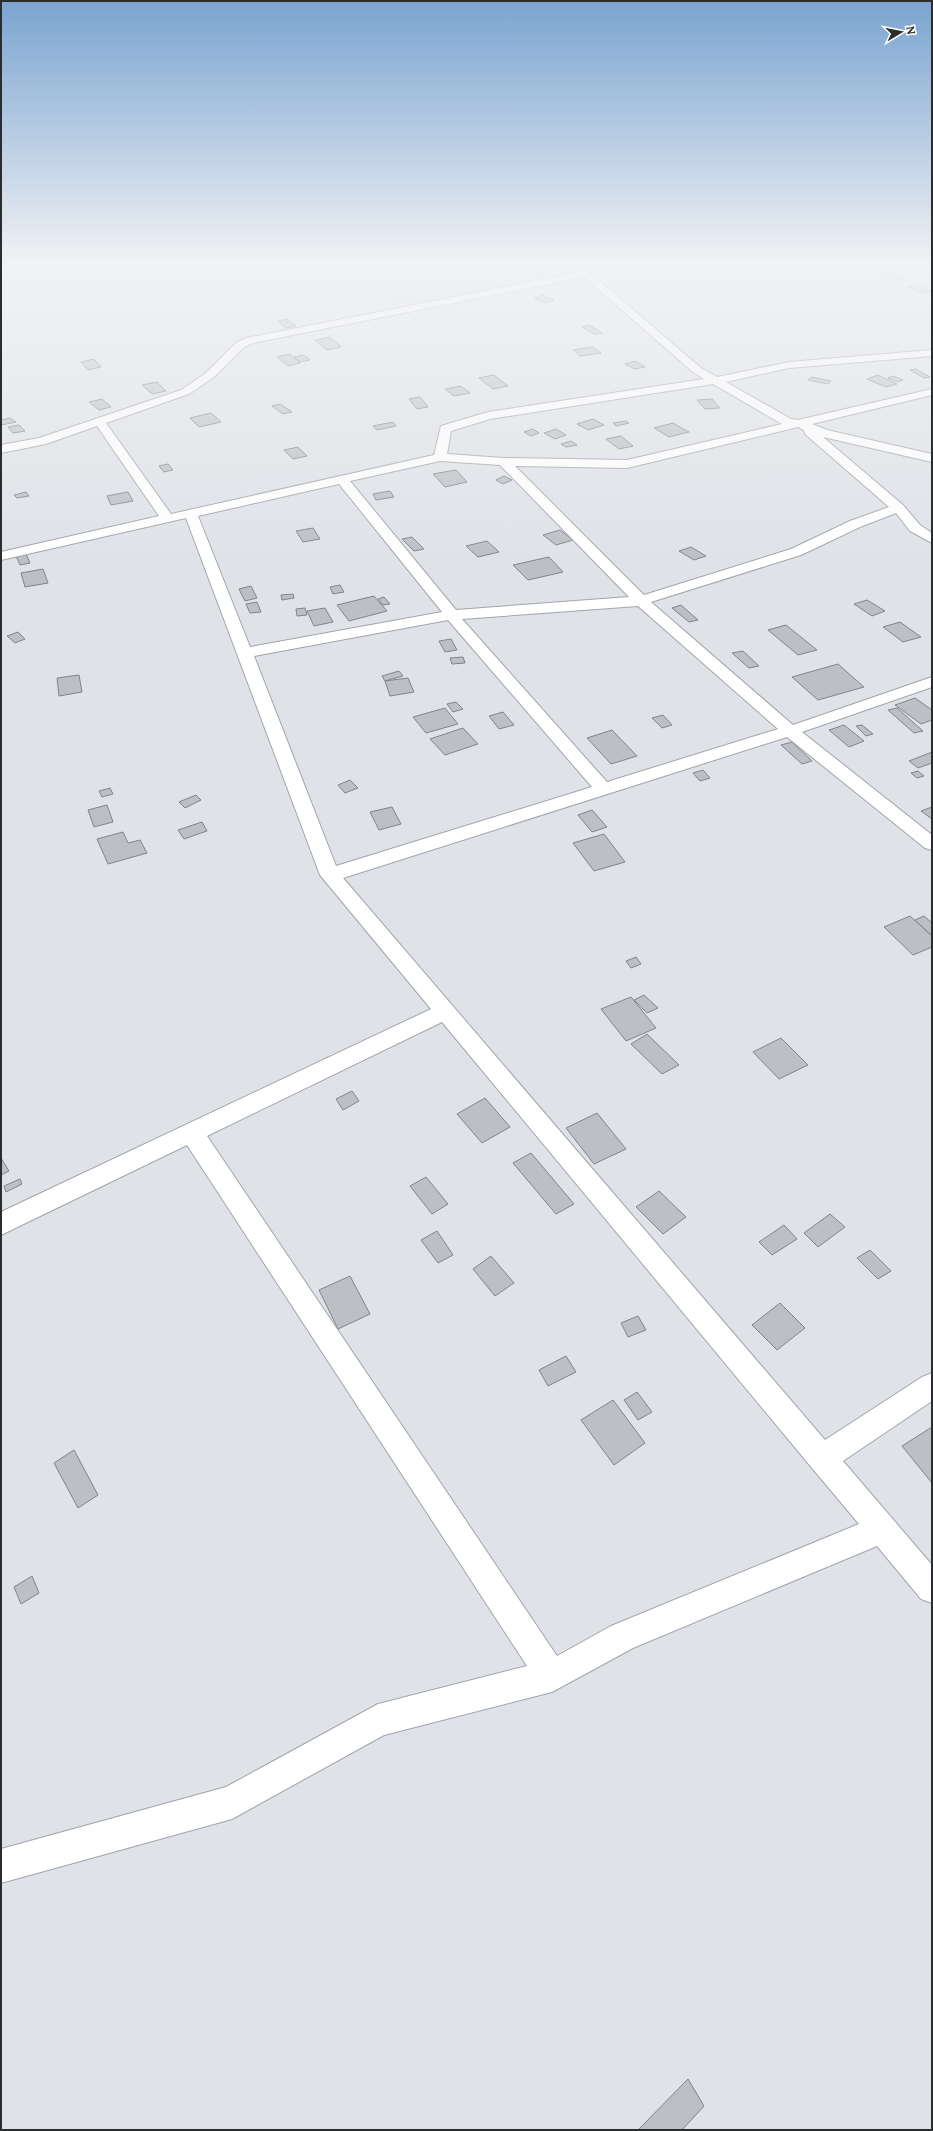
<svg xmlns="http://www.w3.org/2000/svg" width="933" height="2131" viewBox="0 0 933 2131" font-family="Lora,serif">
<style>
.built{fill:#d2d9e5}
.building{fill:#bcbfc4;stroke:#818489}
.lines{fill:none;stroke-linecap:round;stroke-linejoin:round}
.minor-casing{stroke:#a1a4a9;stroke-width:2}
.minor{fill:#fff;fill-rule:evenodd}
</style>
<rect width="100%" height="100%" fill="#dfe2e7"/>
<polygon class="built" points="338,262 636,262 400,307"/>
<g class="building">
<polygon points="888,272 903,277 894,280 879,274"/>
<polygon points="915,285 931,291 922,293 907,287"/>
<polygon points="543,295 554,300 545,303 534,298"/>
<polygon points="287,319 296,326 286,328 278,321"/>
<polygon points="589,325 602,333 594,334 582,327"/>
<polygon points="330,337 341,347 327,350 315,340"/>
<polygon points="593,347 601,353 580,356 573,350"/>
<polygon points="290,354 300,363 288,366 277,357"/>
<polygon points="304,355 310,360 300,362 294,357"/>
<polygon points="94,359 101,367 88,370 81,362"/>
<polygon points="635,361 645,367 635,369 625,364"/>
<polygon points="916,369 930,377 924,378 910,370"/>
<polygon points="494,375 508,386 493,389 479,378"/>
<polygon points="878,375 897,384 886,387 867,379"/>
<polygon points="893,376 903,380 898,382 888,378"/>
<polygon points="811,377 831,381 828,384 808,380"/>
<polygon points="157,382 166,391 152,394 142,385"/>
<polygon points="461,386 470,393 454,396 445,389"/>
<polygon points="420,397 428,407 417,409 409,399"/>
<polygon points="102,399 111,407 99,410 89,402"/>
<polygon points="712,399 720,408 705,409 697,400"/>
<polygon points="280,404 292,412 283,414 272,406"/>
<polygon points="211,413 221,422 199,427 190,418"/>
<polygon points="10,418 16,422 1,425 1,420"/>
<polygon points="593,419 604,425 588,430 577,424"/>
<polygon points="626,421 629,423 616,426 613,423"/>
<polygon points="393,422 396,426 377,430 373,426"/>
<polygon points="673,423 689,432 669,437 654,428"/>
<polygon points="19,425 25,431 13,433 8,427"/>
<polygon points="533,429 539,433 531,436 524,432"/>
<polygon points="556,429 566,435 555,439 544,433"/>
<polygon points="621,436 633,446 619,449 606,439"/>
<polygon points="571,441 577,445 566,447 561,444"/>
<polygon points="298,447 307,456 293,459 284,450"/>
<polygon points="168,464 173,470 164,472 159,466"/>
<polygon points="456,470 467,482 445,487 433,474"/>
<polygon points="504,476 512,480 503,484 496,480"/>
<polygon points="390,491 394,497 376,500 373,494"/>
<polygon points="26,492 29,496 17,498 14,495"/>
<polygon points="128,492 133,501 111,505 107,496"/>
<polygon points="313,528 320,539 303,542 296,531"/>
<polygon points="560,530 573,540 556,545 543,535"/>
<polygon points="412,537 424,549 414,551 402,539"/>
<polygon points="487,541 499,552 478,557 466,546"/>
<polygon points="691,547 706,556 694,560 679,551"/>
<polygon points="26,554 30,563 20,565 16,556"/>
<polygon points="549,557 563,572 528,580 513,565"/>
<polygon points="43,569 48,583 25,587 21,573"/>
<polygon points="340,585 344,592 333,594 330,587"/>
<polygon points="251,586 257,598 245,601 239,589"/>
<polygon points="293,594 294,598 282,600 281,595"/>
<polygon points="374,596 387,611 349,621 337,605"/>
<polygon points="384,597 390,604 383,605 378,599"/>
<polygon points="867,600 885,611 872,616 854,604"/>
<polygon points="257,602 261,612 250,613 246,604"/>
<polygon points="681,605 698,620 689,622 672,608"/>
<polygon points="305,608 307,615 297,616 296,609"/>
<polygon points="325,608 333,622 314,626 307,611"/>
<polygon points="900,622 921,637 903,642 883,627"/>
<polygon points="786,625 817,650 798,655 768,630"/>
<polygon points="18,632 25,639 15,643 7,636"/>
<polygon points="451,639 457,650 445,652 439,641"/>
<polygon points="743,651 759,666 749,668 732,653"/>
<polygon points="463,657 465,663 452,664 450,658"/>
<polygon points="838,664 864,687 818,700 792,677"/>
<polygon points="399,671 403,676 385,681 382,676"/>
<polygon points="79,675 82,692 59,696 57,678"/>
<polygon points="408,678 414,692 390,696 385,681"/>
<polygon points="915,698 932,710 932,720 921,724 895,705"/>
<polygon points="456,702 463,709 453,712 447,704"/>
<polygon points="445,708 458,724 426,733 413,717"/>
<polygon points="897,708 923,731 914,733 888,710"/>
<polygon points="503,712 514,725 499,729 489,716"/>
<polygon points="663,715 672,725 662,728 652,718"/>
<polygon points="844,725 864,741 849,747 829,730"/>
<polygon points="862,725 873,734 866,736 856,726"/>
<polygon points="463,728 478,744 445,755 430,739"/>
<polygon points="612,730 637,756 611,764 587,738"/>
<polygon points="792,742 812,761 802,764 781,745"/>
<polygon points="932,752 932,763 918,768 909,761"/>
<polygon points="703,770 710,778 700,781 693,773"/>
<polygon points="918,771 924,776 917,778 911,773"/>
<polygon points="350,780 358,788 345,793 338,785"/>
<polygon points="110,788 113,794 102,797 99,791"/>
<polygon points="196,795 201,800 185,808 179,802"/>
<polygon points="107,805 113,822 94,827 88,810"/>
<polygon points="392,807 401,824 379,830 370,812"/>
<polygon points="932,807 932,819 921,811"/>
<polygon points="592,810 607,827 592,832 578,815"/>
<polygon points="202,822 207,831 184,839 178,830"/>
<polygon points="123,832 128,843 140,840 147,853 108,864 97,839"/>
<polygon points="604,834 625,862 594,871 573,843"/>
<polygon points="910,916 932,936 932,947 913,955 884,927"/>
<polygon points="924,916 932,923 932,936 915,920"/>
<polygon points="636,957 641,964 631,968 626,961"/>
<polygon points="644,995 658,1008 647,1013 634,1000"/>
<polygon points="631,997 656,1028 626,1041 601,1009"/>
<polygon points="647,1034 679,1065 662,1074 631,1044"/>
<polygon points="781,1038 808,1065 779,1079 753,1052"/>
<polygon points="352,1091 359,1101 343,1110 336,1099"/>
<polygon points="485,1098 510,1127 482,1143 457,1114"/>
<polygon points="597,1113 626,1149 594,1164 566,1128"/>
<polygon points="531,1153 574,1204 556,1214 513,1163"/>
<polygon points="1,1158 9,1171 1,1175"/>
<polygon points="426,1177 448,1204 432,1214 410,1186"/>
<polygon points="20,1179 22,1184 6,1192 4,1186"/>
<polygon points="659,1191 686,1217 663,1234 636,1207"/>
<polygon points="830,1214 845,1227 818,1247 804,1233"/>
<polygon points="784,1225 797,1239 772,1255 759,1242"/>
<polygon points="437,1231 453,1255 438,1263 421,1240"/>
<polygon points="870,1250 891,1271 878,1279 857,1258"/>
<polygon points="491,1256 514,1283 495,1296 473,1269"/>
<polygon points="350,1276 370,1314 338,1329 319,1290"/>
<polygon points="780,1303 805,1328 777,1350 752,1325"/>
<polygon points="638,1316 646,1330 628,1337 621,1323"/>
<polygon points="566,1356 576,1372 548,1386 539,1370"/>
<polygon points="637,1392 652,1412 638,1420 624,1400"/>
<polygon points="613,1400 645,1443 614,1465 581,1420"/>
<polygon points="932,1427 932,1483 902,1446"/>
<polygon points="74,1450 98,1495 78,1508 54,1463"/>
<polygon points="32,1576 39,1593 21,1604 14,1587"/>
<polygon points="688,2079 704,2106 682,2130 638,2130"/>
</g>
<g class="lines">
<g class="minor-casing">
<path id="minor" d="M 586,271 L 589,272 L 701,368 L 717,377 L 789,362 L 932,350 L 932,356 L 789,368 L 726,382 L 791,419 L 798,420 L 932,389 L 932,395 L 812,424 L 827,430 L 932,454 L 932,462 L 823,437 L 903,505 L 920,525 L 932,533 L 932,543 L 910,531 L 896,513 L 860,527 L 801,555 L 651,602 L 793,725 L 932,677 L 932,687 L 802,732 L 932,835 L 932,850 L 925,848 L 787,737 L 343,878 L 825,1440 L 922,1377 L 932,1373 L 932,1401 L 843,1461 L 932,1565 L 932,1603 L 921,1599 L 877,1546 L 633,1648 L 552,1692 L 384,1735 L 232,1819 L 1,1883 L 1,1849 L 226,1787 L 378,1704 L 527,1666 L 187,1145 L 1,1235 L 1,1212 L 431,1009 L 320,875 L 186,518 L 1,560 L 1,552 L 159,516 L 97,426 L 46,444 L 1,453 L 1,445 L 39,438 L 181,390 L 206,373 L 236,343 L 246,338 ZM 584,277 L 693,372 L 704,379 L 488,412 L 441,426 L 434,455 L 171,514 L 106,423 L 189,394 L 214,377 L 244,347 L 253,343 ZM 713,384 L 782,424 L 627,460 L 504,458 L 447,454 L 451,431 L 490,419 ZM 798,427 L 804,430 L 805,434 L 889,507 L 850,521 L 791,549 L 644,595 L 515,466 L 627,468 ZM 440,461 L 500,465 L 629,597 L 456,610 L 350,481 ZM 339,484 L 442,612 L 250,647 L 198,516 ZM 638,606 L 778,729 L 607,782 L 462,619 ZM 448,620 L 592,787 L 336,866 L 254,656 ZM 442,1022 L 812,1468 L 859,1524 L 611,1626 L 557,1656 L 207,1136 Z"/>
</g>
<use href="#minor" class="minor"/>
</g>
<linearGradient id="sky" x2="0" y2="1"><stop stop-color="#7aa4d0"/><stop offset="0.47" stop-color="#f1f2f4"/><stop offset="1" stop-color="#f1f2f4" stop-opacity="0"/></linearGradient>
<rect width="933" height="560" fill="url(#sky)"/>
<rect width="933" height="2131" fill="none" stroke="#2b2c2e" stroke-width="4"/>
<g transform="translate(901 32) rotate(80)" stroke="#ffffff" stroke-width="3" paint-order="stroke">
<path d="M0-3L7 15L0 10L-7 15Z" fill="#2b2c2e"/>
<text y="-6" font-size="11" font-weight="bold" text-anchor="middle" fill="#2b2c2e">N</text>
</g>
</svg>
